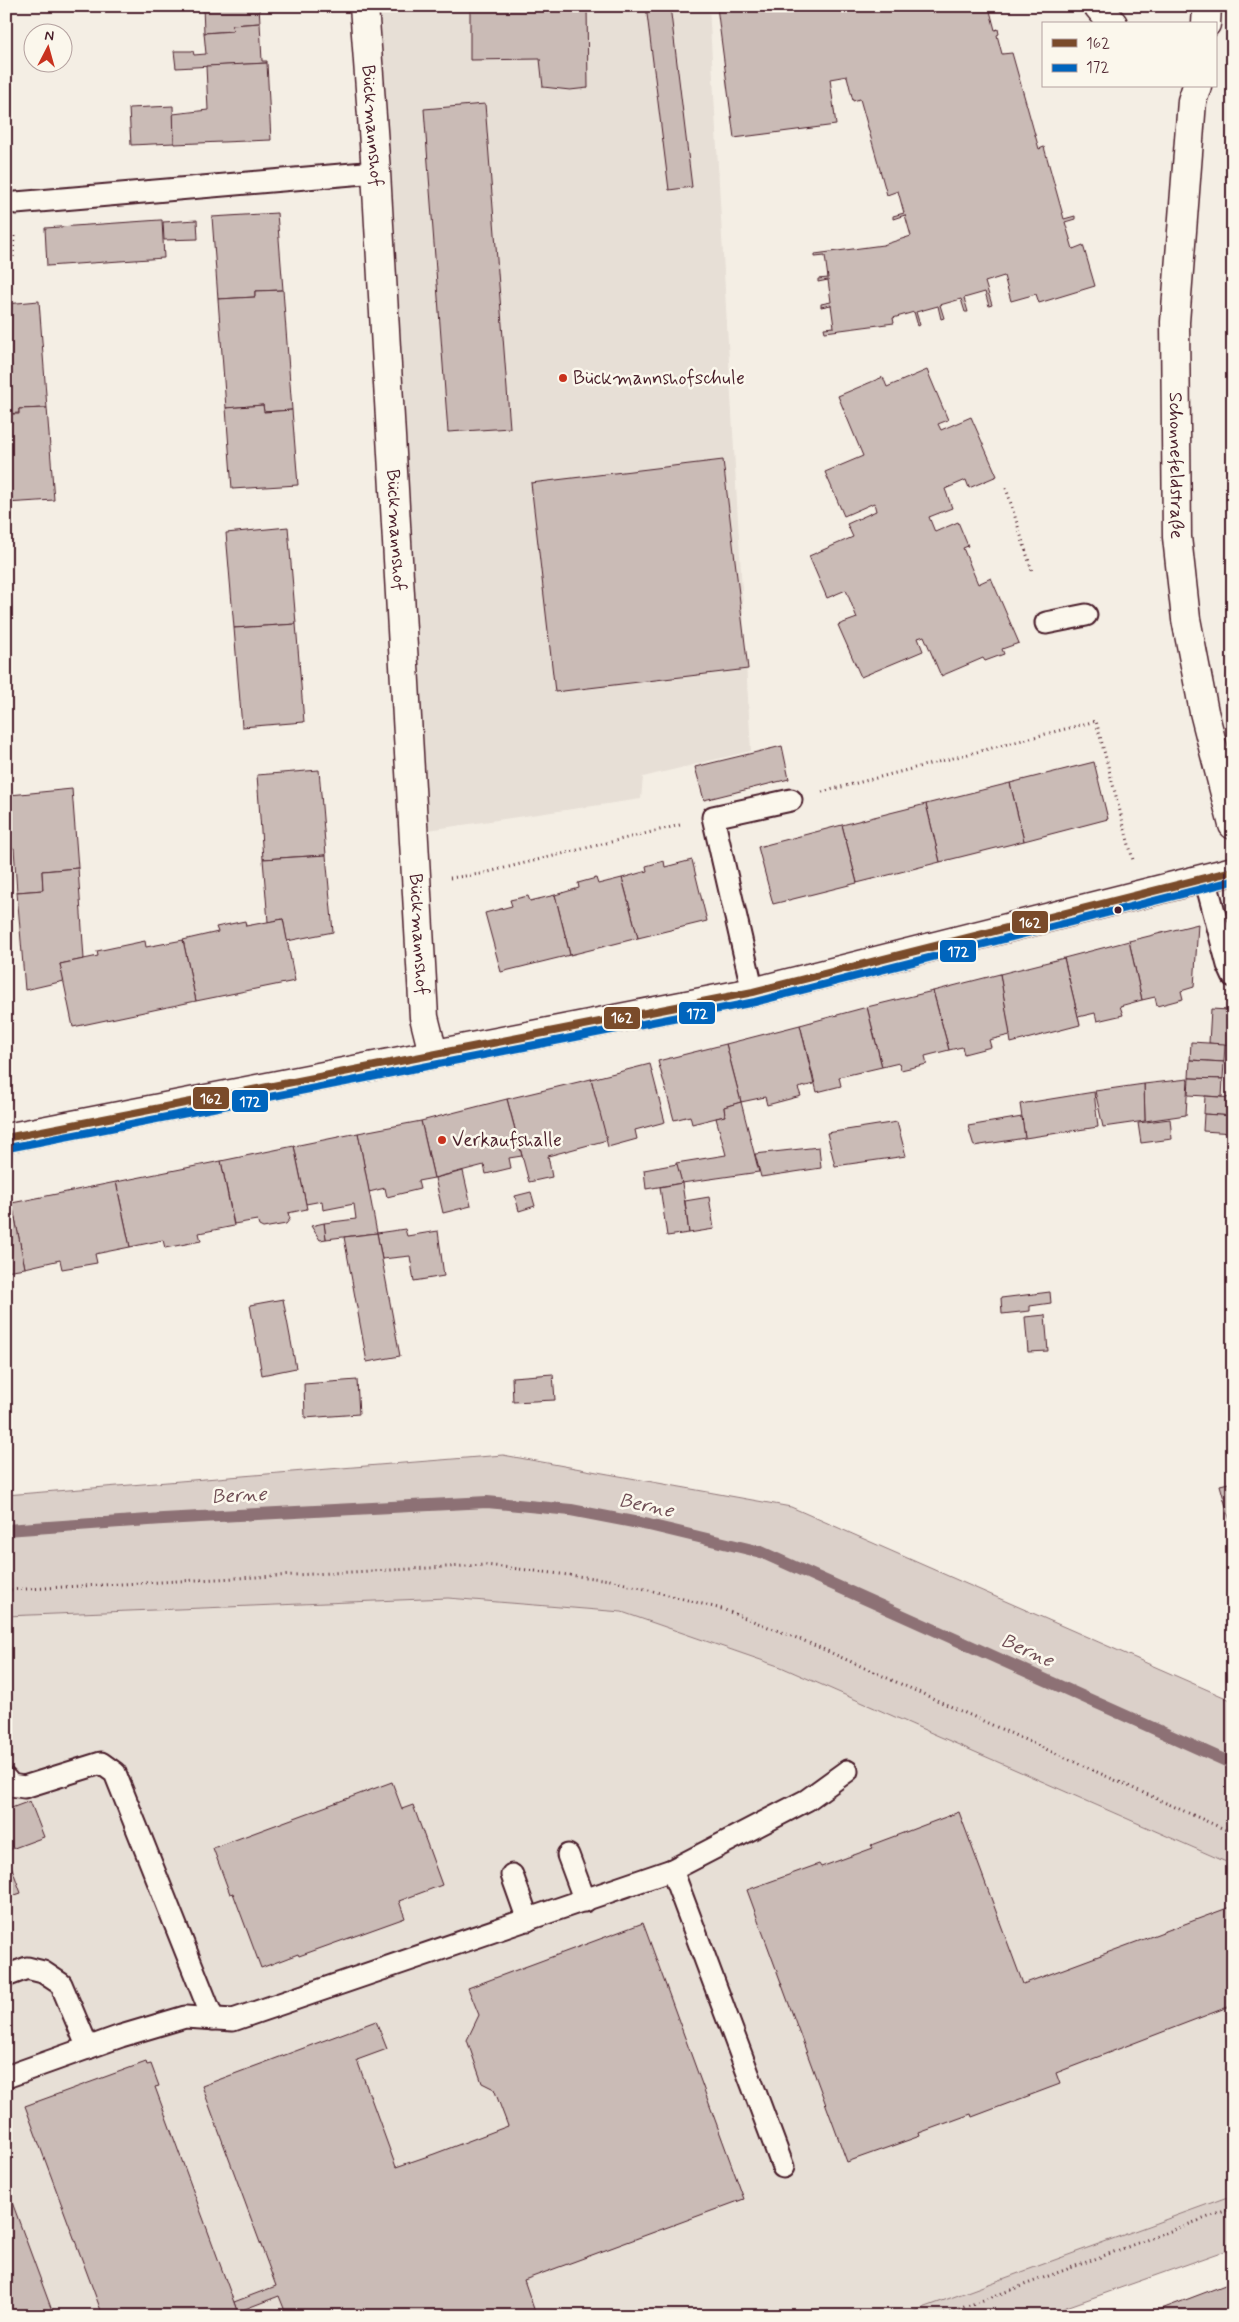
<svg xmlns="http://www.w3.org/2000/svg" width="1239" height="2322" viewBox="0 0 1239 2322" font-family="Mynerve,sans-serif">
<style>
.built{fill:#e7dfd6}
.green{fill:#dbd0c9;stroke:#92787a}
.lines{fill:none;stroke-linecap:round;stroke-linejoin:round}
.stream{stroke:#8d7174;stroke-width:12}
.building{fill:#cabbb6;stroke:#4a1f2b}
.lane-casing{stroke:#4a1f2b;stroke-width:25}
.street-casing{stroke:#4a1f2b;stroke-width:31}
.path{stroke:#4a1f2b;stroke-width:3;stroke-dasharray:1 4;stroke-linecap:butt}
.lane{stroke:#fbf7ec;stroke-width:21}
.street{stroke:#fbf7ec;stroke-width:28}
.bus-1-casing{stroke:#fbf7ec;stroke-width:11}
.bus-2-casing{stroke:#fbf7ec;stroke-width:11}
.bus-1{stroke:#7a4b2a;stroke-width:8}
.bus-2{stroke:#0065bd;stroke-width:8}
.poi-dot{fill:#c8321e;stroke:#fbf7ec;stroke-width:2}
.bus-dot{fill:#4a1f2b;stroke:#fbf7ec;stroke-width:2}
.labels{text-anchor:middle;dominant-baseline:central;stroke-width:5;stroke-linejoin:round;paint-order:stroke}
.street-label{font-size:19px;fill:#4a1f2b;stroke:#fbf7ec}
.poi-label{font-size:19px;fill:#4a1f2b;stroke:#fbf7ec;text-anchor:start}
.water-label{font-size:20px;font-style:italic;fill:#714f56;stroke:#fbf7ec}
.line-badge{stroke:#fbf7ec;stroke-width:2}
.badge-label{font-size:14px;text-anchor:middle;font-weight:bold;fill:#fff}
</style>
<rect width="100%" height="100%" fill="#f4eee4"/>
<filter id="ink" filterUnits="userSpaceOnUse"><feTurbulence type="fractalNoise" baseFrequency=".02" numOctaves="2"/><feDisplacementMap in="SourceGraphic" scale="10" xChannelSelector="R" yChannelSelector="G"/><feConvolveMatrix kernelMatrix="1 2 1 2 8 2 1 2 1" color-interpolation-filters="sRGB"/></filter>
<g filter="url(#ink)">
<g class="built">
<polygon points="374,6 709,6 751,751 643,777 641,799 421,831"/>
<polygon points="448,1598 622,1612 781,1667 1233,1865 1233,2195 901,2316 6,2316 6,1616"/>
</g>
<g class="green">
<polygon points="503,1455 791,1507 1233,1701 1233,1865 781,1667 622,1612 448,1598 6,1616 6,1495"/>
<polygon points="1233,2195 1233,2248 1041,2316 901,2316"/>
</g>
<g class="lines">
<polyline class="stream" points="6,1530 163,1519 487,1502 571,1510 649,1525 761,1552 1233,1764"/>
</g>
<g class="building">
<polygon points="203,6 259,6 260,23 232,25 233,31 204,33"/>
<polygon points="470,6 587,6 588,88 570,90 543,87 540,59 470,60"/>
<polygon points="646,6 670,6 692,187 669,190"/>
<polygon points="984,6 984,8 991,6 992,11 990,11 995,30 998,29 999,34 997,35 1002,54 1012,53 1039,149 1044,147 1064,219 1075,216 1075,219 1065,222 1073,249 1083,245 1095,286 1039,303 1036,294 1011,301 1004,276 985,282 992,305 989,306 985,292 964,298 968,312 965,312 961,299 940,305 944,318 941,319 938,306 916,312 920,325 918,326 914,312 893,318 894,323 825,332 824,328 834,327 831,305 821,307 821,304 831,302 828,280 818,282 818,279 828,278 825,256 815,257 815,254 883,245 911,236 905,215 893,219 893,216 904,213 898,191 887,195 860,99 853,101 847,76 830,79 836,125 734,138 717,7"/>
<polygon points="260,23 262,61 267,61 267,63 176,68 174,51 193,51 194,55 206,54 204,33 233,31 232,25"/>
<polygon points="267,63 271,140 174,144 173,114 208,110 206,66"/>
<polygon points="485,104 510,428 448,432 424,109"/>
<polygon points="173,106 174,143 131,145 129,108"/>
<polygon points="277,213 283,290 255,291 255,297 218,299 212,217"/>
<polygon points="160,220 162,220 164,258 47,266 45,228"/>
<polygon points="197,220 198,239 164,240 163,222"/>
<polygon points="283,290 292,410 264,412 263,405 226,408 218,299 255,297 255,291"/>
<polygon points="39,301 47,408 19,409 19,413 6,414 6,304"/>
<polygon points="927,370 948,420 938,424 941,430 971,417 997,476 969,488 966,480 945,489 952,508 929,517 935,532 958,522 968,546 963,548 978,584 991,578 1019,643 1002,649 1004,654 985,661 983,658 941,676 924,636 918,638 923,651 861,677 838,625 857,618 846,590 827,598 809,556 853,537 847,524 876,511 874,503 844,516 825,472 863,456 838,396 883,377 887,387"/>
<polygon points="263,405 264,412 292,410 298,485 232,489 226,408"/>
<polygon points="47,408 54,500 6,503 6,414 19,414 19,409"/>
<polygon points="723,460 748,669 555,692 531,483"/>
<polygon points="288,527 296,624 234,628 226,533"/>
<polygon points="296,624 304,722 242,727 234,628"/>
<polygon points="782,746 789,779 704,800 695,767"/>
<polygon points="1094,762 1108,819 1024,841 1010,783"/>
<polygon points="319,770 326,855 263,859 257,775"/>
<polygon points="1010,783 1024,841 940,862 926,804"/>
<polygon points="72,789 78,868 42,871 43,890 17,892 14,848 12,848 10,795"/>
<polygon points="926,804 940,862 857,883 842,825"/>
<polygon points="842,825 857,883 773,904 758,847"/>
<polygon points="326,855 333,932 287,941 283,919 268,922 263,859"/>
<polygon points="692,860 707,921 638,938 622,878 647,871 646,866 664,861 665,867"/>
<polygon points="78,868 84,959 60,964 64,981 25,990 17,892 43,890 42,871"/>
<polygon points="596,878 598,884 622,878 638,938 570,955 555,895 579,888 578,883"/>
<polygon points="555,895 570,955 501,972 485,913 512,906 510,900 528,896 530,901"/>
<polygon points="283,919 295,981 196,1001 183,940 218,932 216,927 245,921 246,926"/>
<polygon points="1198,924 1194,987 1181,991 1183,999 1157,1006 1155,997 1142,1000 1129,941"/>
<polygon points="183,940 196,1001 73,1027 60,964 98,956 97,951 145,941 146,947"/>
<polygon points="1129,941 1142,1000 1120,1006 1123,1015 1097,1021 1095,1013 1078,1017 1064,958"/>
<polygon points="1064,958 1080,1025 1011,1043 1000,974"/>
<polygon points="1000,974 1010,1035 989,1040 991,1047 964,1054 962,1047 949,1050 933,991"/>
<polygon points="933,991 949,1050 925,1056 927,1064 901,1070 899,1063 882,1067 867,1007"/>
<polygon points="867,1007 882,1067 839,1077 841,1086 817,1092 800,1025"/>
<polygon points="1211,1009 1229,1010 1227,1045 1209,1043"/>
<polygon points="800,1025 814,1084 798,1088 801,1096 767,1105 765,1097 741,1102 726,1044"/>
<polygon points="1191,1042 1225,1044 1224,1062 1190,1060"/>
<polygon points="726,1044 741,1102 724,1107 725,1116 716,1118 692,1124 690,1116 674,1120 658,1061"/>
<polygon points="1190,1060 1224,1062 1223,1079 1189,1078"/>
<polygon points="650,1064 665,1122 635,1130 637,1139 608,1147 591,1079"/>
<polygon points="1189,1078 1223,1079 1222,1097 1188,1095"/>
<polygon points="591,1079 607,1140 548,1156 552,1177 529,1182 507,1099"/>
<polygon points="1188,1079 1186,1115 1145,1121 1144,1084"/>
<polygon points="1144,1084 1145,1121 1103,1127 1095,1091"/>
<polygon points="1094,1092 1098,1127 1025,1138 1020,1104"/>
<polygon points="1205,1096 1233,1098 1233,1116 1204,1114"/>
<polygon points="507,1099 522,1156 509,1158 511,1168 486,1174 484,1165 434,1178 421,1121"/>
<polygon points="741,1102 759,1172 682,1183 676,1163 726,1155 716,1118 725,1116 724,1107"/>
<polygon points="1204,1114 1233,1116 1233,1133 1203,1131"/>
<polygon points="1022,1117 1025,1138 974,1146 968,1126"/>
<polygon points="1170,1119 1172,1139 1141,1143 1138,1123"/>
<polygon points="421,1121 434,1178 418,1181 420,1189 387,1197 385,1188 369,1192 358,1133"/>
<polygon points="897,1122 906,1156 835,1166 827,1133"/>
<polygon points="358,1133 377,1233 326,1239 324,1223 356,1219 354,1204 323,1210 322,1201 306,1204 294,1146"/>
<polygon points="294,1146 307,1209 288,1213 290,1219 286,1224 263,1228 259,1226 257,1220 234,1224 221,1161"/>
<polygon points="819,1147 821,1168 761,1177 755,1154"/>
<polygon points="221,1161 234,1226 199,1233 201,1241 165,1248 163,1240 130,1247 116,1182"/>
<polygon points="677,1164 682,1183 646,1189 644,1170"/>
<polygon points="463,1171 471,1206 443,1213 435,1178"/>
<polygon points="116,1182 130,1247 95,1254 97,1263 62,1269 60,1260 25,1268 12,1203"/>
<polygon points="682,1183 689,1233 667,1236 660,1187"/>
<polygon points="531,1192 535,1206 519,1211 515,1196"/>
<polygon points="709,1197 714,1229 689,1233 685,1201"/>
<polygon points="12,1203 25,1268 6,1271 6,1204"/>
<polygon points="324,1223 326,1239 320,1240 311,1226"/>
<polygon points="405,1229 407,1236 438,1231 444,1276 414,1281 410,1256 382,1259 377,1233"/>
<polygon points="377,1233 400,1356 367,1362 344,1237"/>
<polygon points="1050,1292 1051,1303 1030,1306 1030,1311 1002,1314 1001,1298"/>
<polygon points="283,1299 296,1368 262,1375 250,1305"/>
<polygon points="1045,1315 1048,1351 1028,1352 1025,1317"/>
<polygon points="553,1374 555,1400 513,1402 512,1377"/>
<polygon points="357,1380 359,1414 305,1418 304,1384"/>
<polygon points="1233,1482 1233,1532 1220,1485"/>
<polygon points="392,1782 402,1809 413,1805 442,1885 399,1901 405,1918 299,1956 298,1954 261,1968 233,1893 230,1894 213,1848"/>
<polygon points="30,1801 44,1837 6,1851 6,1810"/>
<polygon points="959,1812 1023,1984 1233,1906 1233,2005 1056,2073 1060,2084 972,2117 971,2114 919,2133 920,2136 847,2162 747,1890 819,1864 821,1867 873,1848 871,1845"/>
<polygon points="6,1852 21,1893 6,1898"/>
<polygon points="643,1923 744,2199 524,2280 535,2312 525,2316 448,2316 446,2309 427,2316 287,2316 279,2296 237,2312 234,2302 276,2286 202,2086 376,2021 387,2049 357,2060 396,2167 434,2154 508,2126 494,2089 482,2083 467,2040 479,2015 468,1988"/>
<polygon points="146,2062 147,2065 151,2064 159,2086 155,2087 239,2316 103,2316 25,2106"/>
<polygon points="6,2186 54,2316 6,2316"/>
<polygon points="1233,2282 1233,2316 1143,2316"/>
</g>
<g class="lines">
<g class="lane-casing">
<g id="lane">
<polyline points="16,203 376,172"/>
<polyline points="1046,623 1086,615"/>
<polyline points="1205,878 1228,965 1233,976"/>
<polyline points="753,992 713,817 791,800"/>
<polyline points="6,1779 11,1785 24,1787 101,1763 115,1773 213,2019"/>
<polyline points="568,1855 585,1901"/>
<polyline points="672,1870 783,2167"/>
<polyline points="512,1875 528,1920"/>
<polyline points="6,1976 27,1968 43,1972 61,1984 88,2048"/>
<polyline points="6,2077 121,2036 185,2017 233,2020 672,1870 807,1800 847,1771"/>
</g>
</g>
<g class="street-casing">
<g id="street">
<path id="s1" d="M 364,6 L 376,172 L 424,1017 L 433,1053"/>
<polyline points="1098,6 1113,24"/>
<polyline points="1206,24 1207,6"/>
<path id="s2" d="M 1197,86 L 1192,101 L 1175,322 L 1177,537 L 1186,619 L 1204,712 L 1233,825"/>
<polyline points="6,1138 753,992 1233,871"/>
</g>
</g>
<g class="path">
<polyline points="6,270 13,259 14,235"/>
<polyline points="1006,488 1032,571"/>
<polyline points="822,792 1096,721 1133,860"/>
<polyline points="450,878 480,874 680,825"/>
<polyline points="6,1590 486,1565 610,1580 722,1609 807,1642 1233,1833"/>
<polyline points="940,2316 1233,2208"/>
</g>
<use href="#lane" class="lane"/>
<use href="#street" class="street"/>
<g class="bus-1-casing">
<polyline id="bus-1" points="6,1138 753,992 1233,871"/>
</g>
<g class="bus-2-casing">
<polyline id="bus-2" points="8,1148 755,1002 1233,881"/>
</g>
<use href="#bus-1" class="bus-1"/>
<use href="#bus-2" class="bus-2"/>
</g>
</g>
<g class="poi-dot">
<circle cx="563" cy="378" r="5"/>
<circle cx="442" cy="1140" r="5"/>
</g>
<circle class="bus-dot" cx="1118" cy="910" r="4.5"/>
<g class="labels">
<g class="street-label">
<text stroke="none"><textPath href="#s1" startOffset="120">Bückmannshof</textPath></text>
<text stroke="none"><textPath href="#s2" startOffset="381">Schonnefeldstraße</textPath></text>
<text stroke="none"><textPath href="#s1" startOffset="525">Bückmannshof</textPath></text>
<text stroke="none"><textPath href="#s1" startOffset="930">Bückmannshof</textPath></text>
</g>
<g class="poi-label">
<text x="573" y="378">Bückmannshofschule</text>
<text x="452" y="1140">Verkaufshalle</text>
</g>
<g class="water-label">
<text transform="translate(239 1496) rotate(-3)">Berne</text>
<text transform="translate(646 1506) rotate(12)">Berne</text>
<text transform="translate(1027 1651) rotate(24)">Berne</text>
</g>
</g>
<g class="line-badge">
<rect x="1011" y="910" width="38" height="24" rx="5" fill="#7a4b2a"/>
<rect x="939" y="939" width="38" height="24" rx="5" fill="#0065bd"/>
<rect x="678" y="1001" width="38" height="24" rx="5" fill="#0065bd"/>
<rect x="603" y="1006" width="38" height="24" rx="5" fill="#7a4b2a"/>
<rect x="192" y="1086" width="38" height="24" rx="5" fill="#7a4b2a"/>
<rect x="231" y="1089" width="38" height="24" rx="5" fill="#0065bd"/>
</g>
<g class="badge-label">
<text x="1030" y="927">162</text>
<text x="958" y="956">172</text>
<text x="697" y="1018">172</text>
<text x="622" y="1022">162</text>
<text x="211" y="1103">162</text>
<text x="250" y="1106">172</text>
</g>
<rect width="1239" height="2322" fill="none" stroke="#fbf7ec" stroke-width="25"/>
<rect x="12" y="12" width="1214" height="2297" fill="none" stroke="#4a1f2b" stroke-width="2" filter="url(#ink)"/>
<rect x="1042" y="22" width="175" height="65" fill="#fbf7ec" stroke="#b4a19f"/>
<rect x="1052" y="39" width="25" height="8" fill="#7a4b2a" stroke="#b4a19f"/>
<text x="1086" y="48" font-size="15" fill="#4a1f2b">162</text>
<rect x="1052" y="64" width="25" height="8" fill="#0065bd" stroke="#b4a19f"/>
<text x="1086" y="72" font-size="15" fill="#4a1f2b">172</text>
<g transform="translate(48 48) rotate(6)"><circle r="24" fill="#fbf7ec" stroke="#b4a19f"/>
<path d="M0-4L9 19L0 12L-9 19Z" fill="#c8321e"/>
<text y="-8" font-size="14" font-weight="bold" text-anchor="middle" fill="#4a1f2b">N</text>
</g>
</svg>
